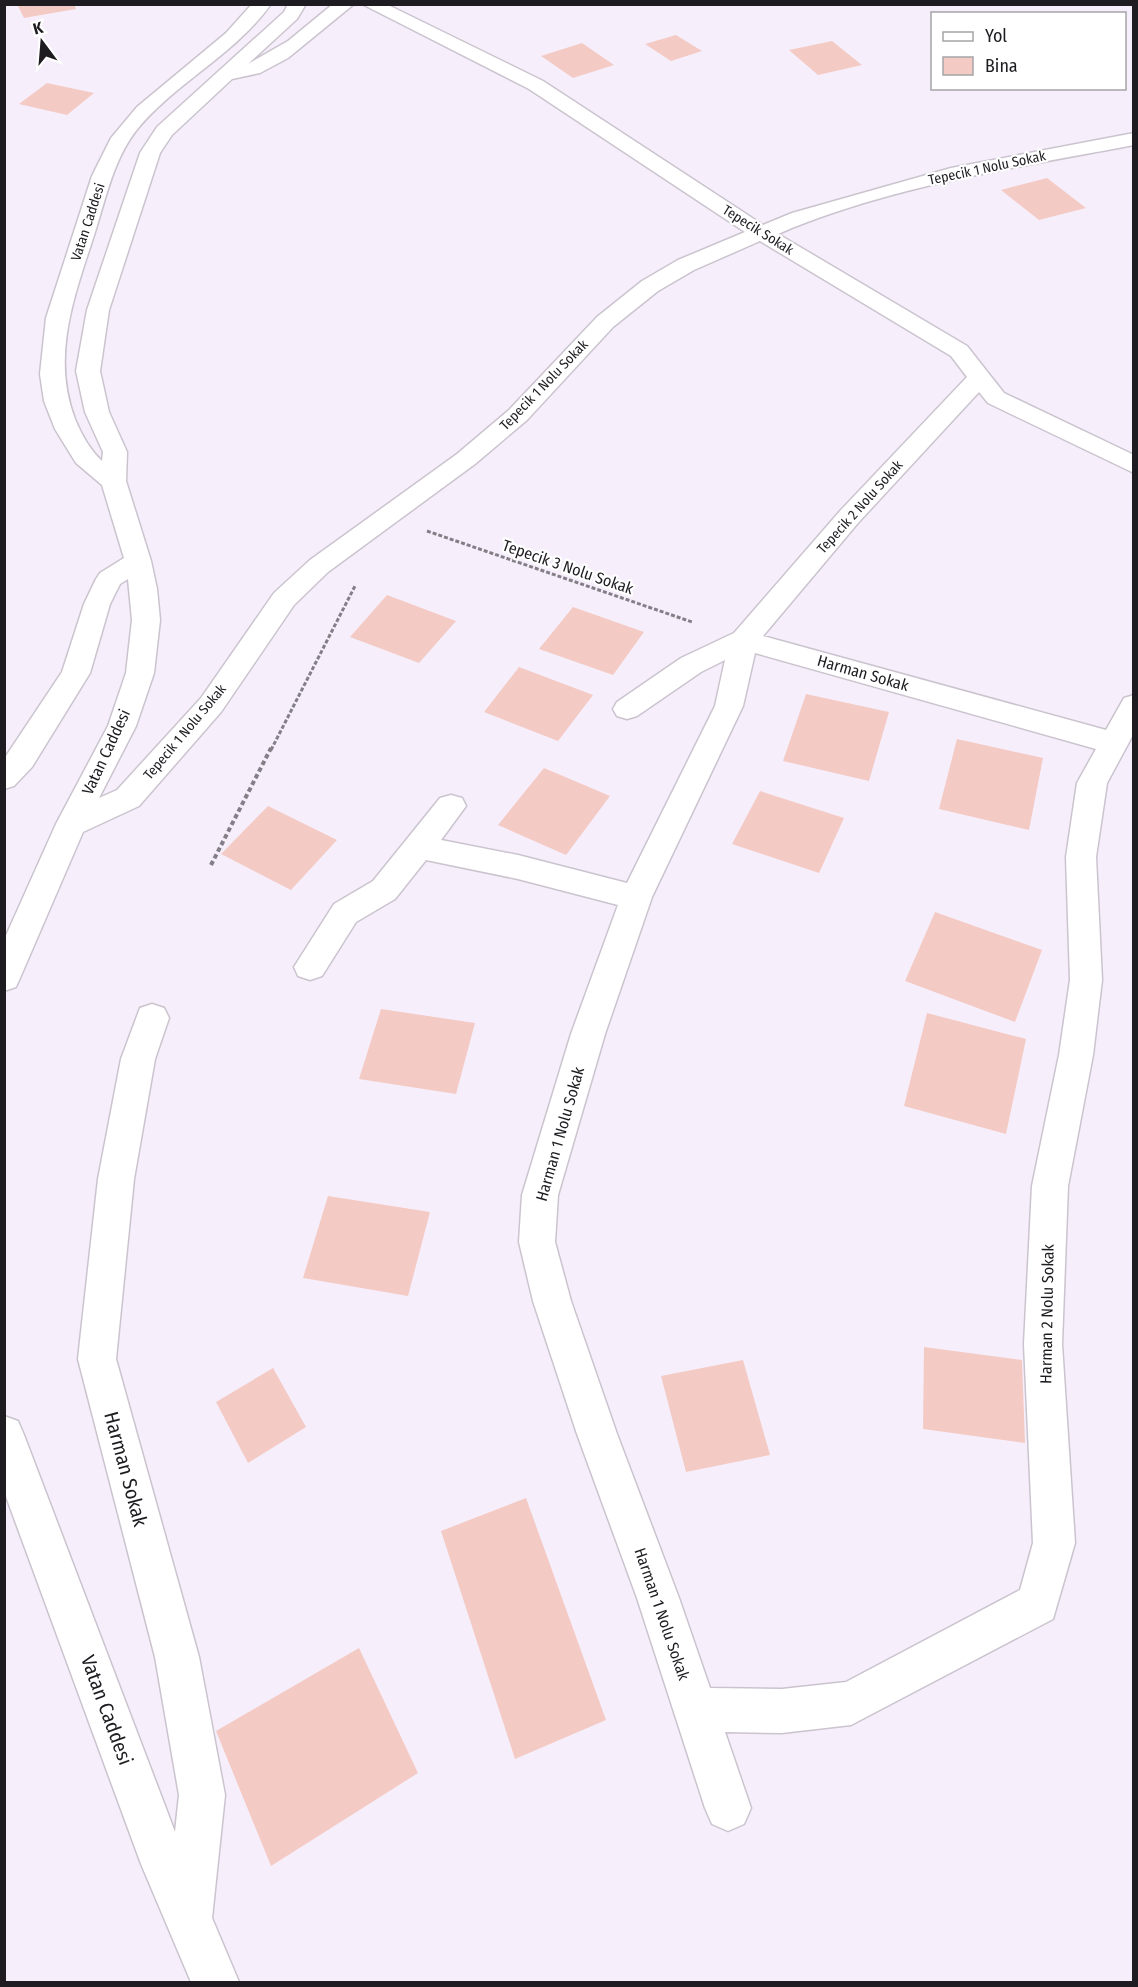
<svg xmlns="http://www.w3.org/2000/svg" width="1138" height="1987" viewBox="0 0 1138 1987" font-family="'Fira Sans Condensed',sans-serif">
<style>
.building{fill:#f4cac5}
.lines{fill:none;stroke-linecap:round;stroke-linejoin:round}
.minor-casing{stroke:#cbc4cf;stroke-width:3}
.path-far1{stroke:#847f87;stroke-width:3;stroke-dasharray:4 2;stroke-linecap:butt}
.path{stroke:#847f87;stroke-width:4;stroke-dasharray:4.5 3;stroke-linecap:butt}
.minor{fill:#fff;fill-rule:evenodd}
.labels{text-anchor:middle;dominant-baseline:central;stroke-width:4.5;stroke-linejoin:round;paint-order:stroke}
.far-street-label{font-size:14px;fill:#1e1c20;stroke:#fff}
.street-label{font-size:16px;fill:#1e1c20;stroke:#fff}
.near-street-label{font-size:20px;fill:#1e1c20;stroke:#fff}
</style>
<rect width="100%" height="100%" fill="#f6effb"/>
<g class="building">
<polygon points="17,4 74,4 76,9 24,18"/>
<polygon points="676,35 702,51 671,61 645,44"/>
<polygon points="832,41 862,65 818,75 789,50"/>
<polygon points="582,43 614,65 573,78 541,56"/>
<polygon points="47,83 94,93 67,115 19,104"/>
<polygon points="1047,178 1086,208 1039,220 1001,190"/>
<polygon points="387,595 456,621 419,663 350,637"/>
<polygon points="573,607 644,632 613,675 539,649"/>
<polygon points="519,667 593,695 558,741 484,712"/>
<polygon points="806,694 889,712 869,781 783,761"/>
<polygon points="957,739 1043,758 1029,830 939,809"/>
<polygon points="544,768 610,796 566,855 498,825"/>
<polygon points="760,791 844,818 819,873 732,844"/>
<polygon points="268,806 337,840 291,890 221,854"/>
<polygon points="935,912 1042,950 1015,1022 905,981"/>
<polygon points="381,1009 475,1023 456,1094 359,1079"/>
<polygon points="927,1013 1026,1039 1006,1134 904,1106"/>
<polygon points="328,1196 430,1212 408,1296 303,1278"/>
<polygon points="924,1347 1022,1360 1025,1443 923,1429"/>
<polygon points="743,1360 770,1455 686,1472 661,1376"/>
<polygon points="273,1368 306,1427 248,1463 216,1402"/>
<polygon points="526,1498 606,1720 515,1759 441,1531"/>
<polygon points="359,1648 418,1773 271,1866 216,1731"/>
</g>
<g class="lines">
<g class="minor-casing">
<g id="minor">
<path d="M 252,4 L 271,4 C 234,56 174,83 135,132 C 114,160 106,197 96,229 C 76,292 50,354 75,419 C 81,434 90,450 102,461 L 103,452 L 85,412 L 76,371 L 87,310 L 140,153 L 157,127 L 284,12 L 288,4 L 306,4 L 297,19 L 248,64 L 288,41 L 333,4 L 354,4 L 288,58 L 260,73 L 232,79 L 172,135 L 160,153 L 109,310 L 100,371 L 109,412 L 127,452 L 126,481 L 151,561 L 157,589 L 160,620 L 154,673 L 136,726 L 99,798 L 117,790 L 201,698 L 274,593 L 310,560 L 457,454 L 509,410 L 597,317 L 642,281 L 678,260 L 745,232 L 529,89 L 362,4 L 386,4 L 543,81 L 763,225 L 792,213 L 951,168 L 1134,133 L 1134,145 C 1017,167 887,187 778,234 L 967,346 L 1004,393 L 1134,455 L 1134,473 L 988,403 L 979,392 L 858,523 L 763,636 L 1106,730 L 1124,698 L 1134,695 L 1134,733 L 1107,783 L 1096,857 L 1102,980 L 1093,1055 L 1068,1186 L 1062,1344 L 1075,1543 L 1053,1619 L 851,1725 L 782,1733 L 725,1732 L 751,1808 L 744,1824 L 728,1831 L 712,1824 L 705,1808 L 637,1598 L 577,1434 L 533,1301 L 519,1242 L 522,1195 L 571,1034 L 618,905 L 518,879 L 426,860 L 395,899 L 356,922 L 322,976 L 310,980 L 298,976 L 294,967 L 334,904 L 373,881 L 440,798 L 451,795 L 462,798 L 466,806 L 441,840 L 518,855 L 627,883 L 715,706 L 725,660 L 701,672 L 637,716 L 627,719 L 617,716 L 613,709 L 617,702 L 681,658 L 734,633 L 840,511 L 967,377 L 951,356 L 760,241 L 694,270 L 658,291 L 613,327 L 527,420 L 475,464 L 328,572 L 294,605 L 221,712 L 139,806 L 83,832 L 20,978 L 16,987 L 4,991 L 4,940 L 56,824 L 108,726 L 126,673 L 132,620 L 128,579 L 120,584 L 110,604 L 90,673 L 32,767 L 14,786 L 4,789 L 4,759 L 62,672 L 84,604 L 96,579 L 100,573 L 124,558 L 102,485 L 76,463 L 55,429 L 44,401 L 40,374 L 46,318 L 92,176 L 111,138 L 137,107 L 226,33 ZM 755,653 L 1096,749 L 1077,783 L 1066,857 L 1070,980 L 1059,1055 L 1032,1186 L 1024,1344 L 1033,1543 L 1020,1590 L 846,1682 L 782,1689 L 710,1688 L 679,1598 L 617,1434 L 571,1301 L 555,1242 L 558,1195 L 605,1034 L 652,897 L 743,706 Z"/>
<polygon points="152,1004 164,1008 169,1018 155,1059 134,1179 116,1359 199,1657 225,1795 212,1918 239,1982 191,1982 141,1864 4,1491 4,1416 18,1421 24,1435 175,1832 179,1795 155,1657 78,1359 98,1179 121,1059 140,1008"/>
</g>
</g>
<g class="path-far1">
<polyline points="427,531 692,622"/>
<polyline points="271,750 355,586"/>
</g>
<polyline class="path" points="211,865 271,748"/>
<use href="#minor" class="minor"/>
</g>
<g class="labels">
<g class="far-street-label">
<text transform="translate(987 168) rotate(-12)">Tepecik 1 Nolu Sokak</text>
<text transform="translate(88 222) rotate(-72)">Vatan Caddesi</text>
<text transform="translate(758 230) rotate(32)">Tepecik Sokak</text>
<text transform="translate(544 385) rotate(-46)">Tepecik 1 Nolu Sokak</text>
<text transform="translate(860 507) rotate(-48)">Tepecik 2 Nolu Sokak</text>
<text transform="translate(185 732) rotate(-50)">Tepecik 1 Nolu Sokak</text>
</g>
<g class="street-label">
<text transform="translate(568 567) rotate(19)">Tepecik 3 Nolu Sokak</text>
<text transform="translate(863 673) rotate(16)">Harman Sokak</text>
<text transform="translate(106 752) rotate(-65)">Vatan Caddesi</text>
<text transform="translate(560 1134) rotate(-74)">Harman 1 Nolu Sokak</text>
<text transform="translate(1047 1314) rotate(-89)">Harman 2 Nolu Sokak</text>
<text transform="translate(662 1614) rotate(71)">Harman 1 Nolu Sokak</text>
</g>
<g class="near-street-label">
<text transform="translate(126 1469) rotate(75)">Harman Sokak</text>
<text transform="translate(107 1710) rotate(70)">Vatan Caddesi</text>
</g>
</g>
<rect width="1138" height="1987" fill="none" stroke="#1e1c20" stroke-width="12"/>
<rect x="931" y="12" width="195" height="78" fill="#ffffff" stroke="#a5a4a6" stroke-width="1.5"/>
<rect x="943" y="32" width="30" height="9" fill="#ffffff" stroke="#a5a4a6" stroke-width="1.5"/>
<text x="985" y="42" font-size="18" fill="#1e1c20">Yol</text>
<rect x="943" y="57" width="30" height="18" fill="#f4cac5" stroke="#a5a4a6" stroke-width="1.5"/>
<text x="985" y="72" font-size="18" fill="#1e1c20">Bina</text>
<g transform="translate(42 42) rotate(344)" stroke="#ffffff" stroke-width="4.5" paint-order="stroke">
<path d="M0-4.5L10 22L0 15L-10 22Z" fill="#1e1c20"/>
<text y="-9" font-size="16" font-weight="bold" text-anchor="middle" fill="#1e1c20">K</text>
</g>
</svg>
